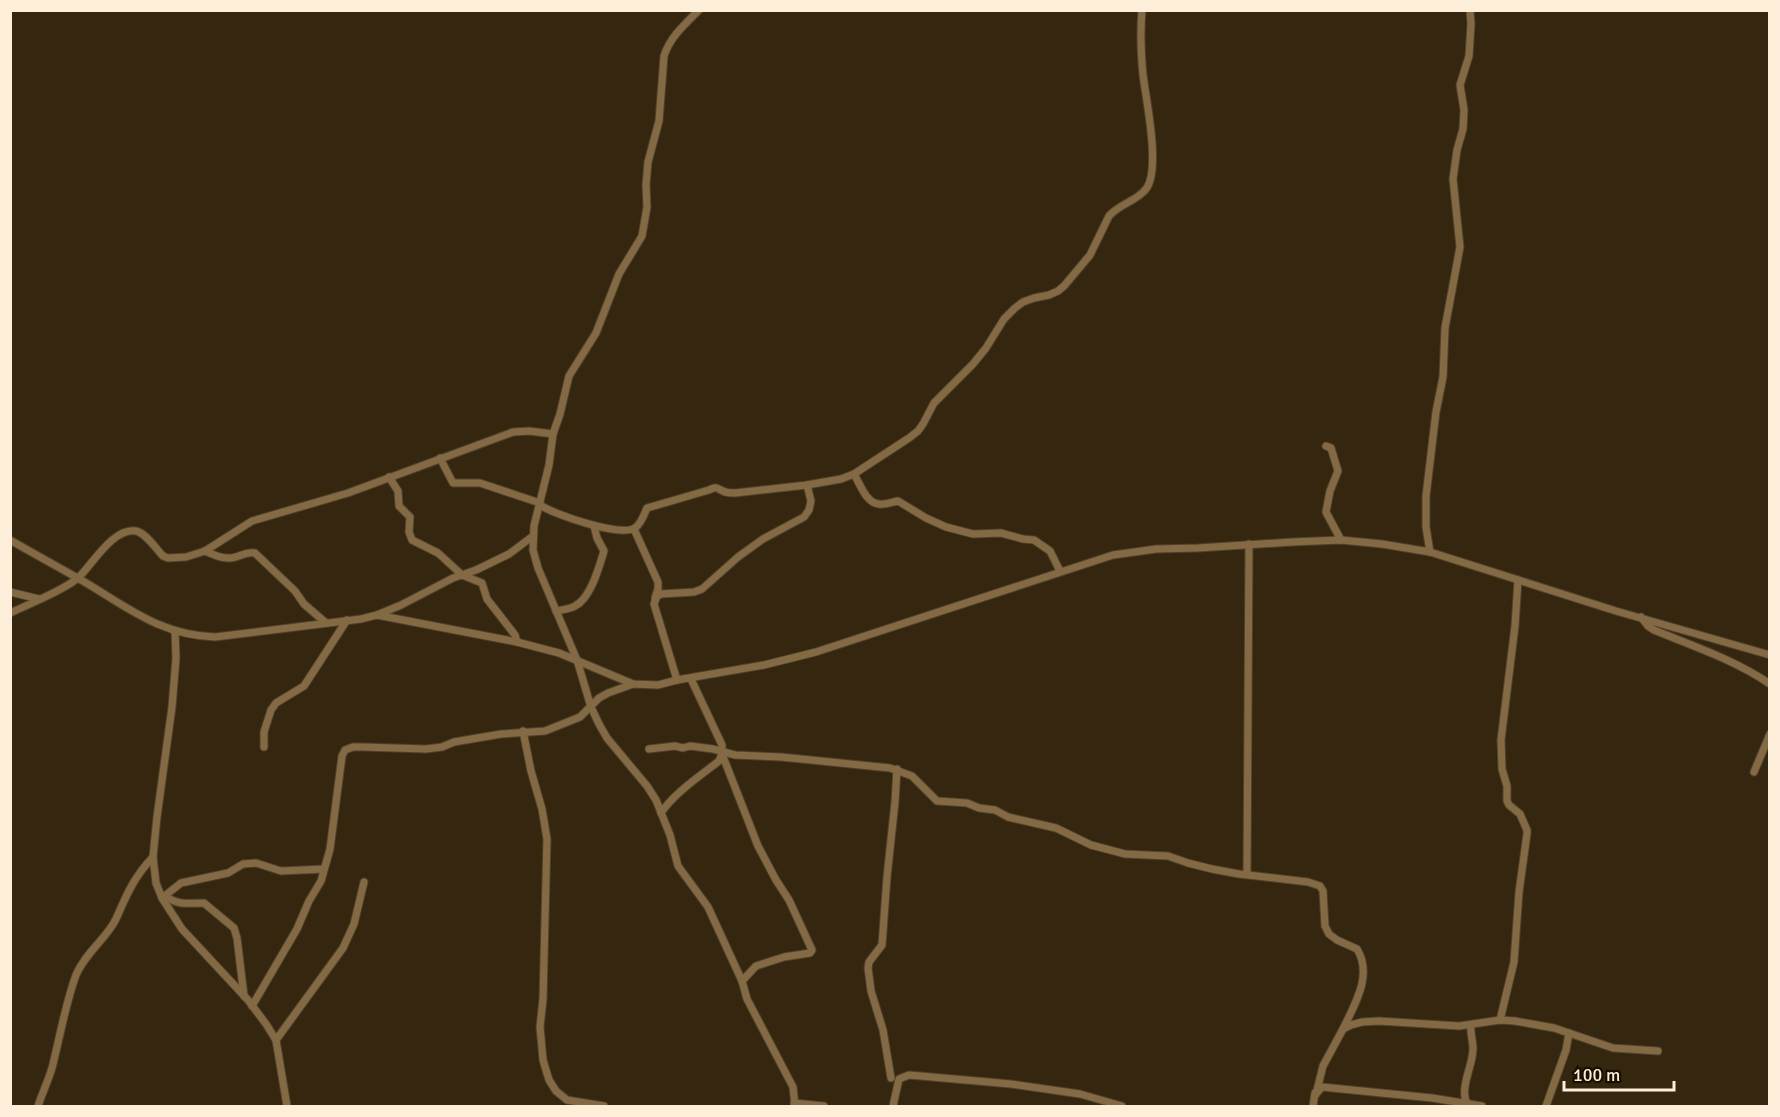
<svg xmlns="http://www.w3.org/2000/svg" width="1780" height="1117" viewBox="0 0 1780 1117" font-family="Signika,sans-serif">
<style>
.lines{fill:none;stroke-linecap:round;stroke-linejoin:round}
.minor-casing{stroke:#51422b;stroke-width:9}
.minor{stroke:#846a44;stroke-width:7}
</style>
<rect width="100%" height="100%" fill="#35260f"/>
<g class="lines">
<g class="minor-casing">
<g id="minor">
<path d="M 699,10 C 685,24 670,37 664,56 L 659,121 L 648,162 L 646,185 L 647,207 L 642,236 L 619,274 L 596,333 L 569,376 L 560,414 L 553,434 L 549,465 L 534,526 L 533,550 L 538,568 L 577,660 L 591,707 L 599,724 L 607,738 L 647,786 L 656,800 L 670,835 L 678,866 L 708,907 L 742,981 L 747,999 L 793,1087 L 795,1106"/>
<polyline points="1326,446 1331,448 1338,471 1330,491 1326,512 1341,540"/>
<polyline points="440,458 453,483 480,483 540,503"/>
<path d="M 854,474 C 860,484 866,503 879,504 C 885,505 892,502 898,501 L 926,518 L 946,527 L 973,534 L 1001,533 L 1023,539 L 1034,540 L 1050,551 L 1060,571"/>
<polyline points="389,477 398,491 399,506 410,517 409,532 412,540 438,553 462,575 482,583 487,599 515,635 517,642"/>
<path d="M 540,505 C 555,515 620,537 635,528 C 641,524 644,515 647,508 L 709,490 C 717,486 716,488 723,491 C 726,493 732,493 735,493 L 807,485 L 841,479 L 854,474 L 909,438 L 918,431 L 923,424 L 934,403 L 973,364 L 986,348 L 1004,319 L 1015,308 L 1023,302 L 1034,298 L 1049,295 L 1058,291 L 1064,286 L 1090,255 L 1109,216 C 1119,204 1137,201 1146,189 C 1161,170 1146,99 1143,75 C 1141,54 1140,32 1142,10"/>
<polyline points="634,529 658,582 658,589 655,598"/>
<path d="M 10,540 C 36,555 62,569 88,584 C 131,610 162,635 215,637 L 361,619 L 377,615 L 517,642 L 559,653 L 633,684 L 658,685 L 677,680 L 764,665 L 816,652 L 1113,555 L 1156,549 L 1198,548 L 1292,542 L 1341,540 L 1382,544 L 1430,552 L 1616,611 L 1770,655"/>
<path d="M 205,551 C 212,554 221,559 230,558 C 239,558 245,551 255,553 L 295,591 L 304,604 L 326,623"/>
<polyline points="1430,552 1426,527 1426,496 1436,412 1443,377 1445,328 1460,247 1453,179 1457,150 1463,129 1464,110 1460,85 1469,56 1471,24 1470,10"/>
<polyline points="10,592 39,599"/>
<path d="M 556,611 C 562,610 570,609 575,606 C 591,598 599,567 604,551 L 597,538 L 594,526"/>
<path d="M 10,613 C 27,605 69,588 80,576 C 93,563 114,527 136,531 C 146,533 156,549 163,556 L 168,558 L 186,557 L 205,551 L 252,521 L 348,493 L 513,432 L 529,431 L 553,434"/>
<polyline points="377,615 401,605 453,578 476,570 509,554 533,536"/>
<path d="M 1641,617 L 1648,626 L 1654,630 C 1693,646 1735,660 1770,684"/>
<polyline points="175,631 176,658 172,707 157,817 153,857 156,883 162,898 182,929 248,1000 266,1024 276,1040 287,1106"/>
<polyline points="677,680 654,604 657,596 661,594 694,592 702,589 738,557 763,539 804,517 809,510 811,501 807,485"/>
<polyline points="523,731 531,771 542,809 547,839 543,999 540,1027 543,1060 549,1080 556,1091 567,1100 604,1106"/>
<polyline points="264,747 264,732 271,710 276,703 304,686 347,620"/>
<path d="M 649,749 L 675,746 L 683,748 L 690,746 L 713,749 L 735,755 L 781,757 L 890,768 L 912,776 L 937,801 L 967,803 L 979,808 L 995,810 L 1008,817 L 1056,828 L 1091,845 L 1125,854 L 1168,856 L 1188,863 L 1212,869 L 1239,874 L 1308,882 L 1320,886 L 1323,891 L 1325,926 L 1329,934 L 1337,940 L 1357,949 C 1373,975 1355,1004 1343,1029"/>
<polyline points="722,754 758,846 776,880 789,900 812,950 810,953 784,957 756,966 742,981"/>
<polyline points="1754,772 1770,734"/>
<path d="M 661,813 C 673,794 701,775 719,761 L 722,754 L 722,745 L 691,679"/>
<polyline points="1247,874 1249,544"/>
<path d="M 165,896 C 179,906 188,903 204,903 L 234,928 L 237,938 L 244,996"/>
<polyline points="162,898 181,883 228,873 243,864 256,863 281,871 324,869"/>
<polyline points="252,1006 297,929 309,901 321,881 330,849 342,756 345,750 353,747 363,747 426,749 442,747 454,742 501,734 545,731 580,717 599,698 608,693 633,684"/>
<polyline points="1500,1020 1514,962 1519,892 1527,834 1527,830 1520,814 1509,805 1507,801 1507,786 1502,769 1501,740 1515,626 1518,580"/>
<polyline points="276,1040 343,948 354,924 364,882"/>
<polyline points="891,1078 883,1030 871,991 868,968 869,962 882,945 887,877 895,802 897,769"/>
<polyline points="1316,1094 1323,1066 1343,1029 1351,1025 1362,1022 1379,1021 1459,1026 1500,1020 1515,1021 1554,1028 1613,1048 1658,1051"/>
<polyline points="794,1103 824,1106"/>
<path d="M 1468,1105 C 1458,1090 1473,1066 1473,1049 C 1473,1040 1470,1034 1471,1025"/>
<path d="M 38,1106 C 42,1094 48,1081 52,1068 C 60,1037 65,1005 76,975 C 85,953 107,938 116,919 C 127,894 134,877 153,857"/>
<polyline points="893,1106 899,1079 909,1075 1011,1084 1080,1094 1122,1106"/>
<polyline points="1313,1106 1315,1093 1316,1094 1322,1087 1432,1098 1482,1106"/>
<polyline points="1546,1106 1566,1050 1569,1033"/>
</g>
</g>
<use href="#minor" class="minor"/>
</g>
<rect width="1780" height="1117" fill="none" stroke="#fdeed9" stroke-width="24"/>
<path d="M1564 1081v9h110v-9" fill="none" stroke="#fdeed9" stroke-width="3"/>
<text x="1573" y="1081" font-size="18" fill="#fdeed9" stroke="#1d0f00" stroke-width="4.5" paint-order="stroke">100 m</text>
</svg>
